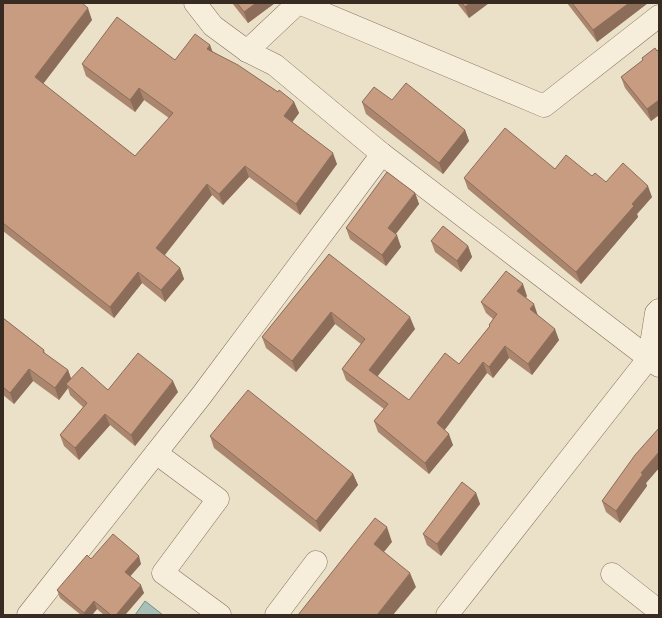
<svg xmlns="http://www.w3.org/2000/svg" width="662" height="618" viewBox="0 0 662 618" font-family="Spectral,serif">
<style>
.water{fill:#a9c0b8;stroke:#708e85}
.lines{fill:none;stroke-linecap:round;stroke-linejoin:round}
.minor-casing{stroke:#86725e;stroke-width:23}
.minor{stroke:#f7eddb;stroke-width:22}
.wall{fill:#ab866f}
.shaded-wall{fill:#8b6d5a}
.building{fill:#c79c81;stroke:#8b6d5a}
</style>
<rect width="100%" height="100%" fill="#ebe0c8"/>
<polygon class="water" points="145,601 163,615 135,615"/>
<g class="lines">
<g class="minor-casing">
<g id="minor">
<polyline points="195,3 213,26 247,51 275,65 382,154 659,366"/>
<polyline points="299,3 544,106 659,16"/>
<polyline points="247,51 298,3"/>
<polyline points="649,357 656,313 659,310"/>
<polyline points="156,453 218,499 163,573 220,615"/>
<polyline points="612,574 659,611"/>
<polyline points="28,615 201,396 382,154"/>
<polyline points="276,615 316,562"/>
<polyline points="447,615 659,345"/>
</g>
</g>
<use href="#minor" class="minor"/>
</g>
<g class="wall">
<polygon points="3,3 92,20 43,84 135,156 169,118 144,100 135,112 86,76 82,64 175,60 210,45 212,51 278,92 294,102 299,113 292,122 337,164 300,215 249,177 223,205 212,195 164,255 180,268 184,279 165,302 142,283 114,318 3,231"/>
<polygon points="232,3 275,3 248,23"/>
<polygon points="457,3 489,3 469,18"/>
<polygon points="567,3 648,3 597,42"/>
<polygon points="659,49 659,115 651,121 625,88 621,77 643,60 642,58 657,51"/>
<polygon points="392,100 465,130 469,141 443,174 366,114 362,102"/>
<polygon points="555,169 592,176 606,182 652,197 637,214 638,217 581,284 468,189 464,178"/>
<polygon points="415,193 419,204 395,234 401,247 386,266 350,239 346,228"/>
<polygon points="431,241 468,246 472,257 461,272 435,252"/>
<polygon points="329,254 415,329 377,376 409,400 459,364 489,327 489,325 493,319 486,313 481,302 527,296 526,297 538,316 559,340 532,375 509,358 493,378 487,373 444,430 453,445 429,474 378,432 374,421 384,409 346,380 342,369 361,344 335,324 296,372 266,348 262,337"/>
<polygon points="3,318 44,350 45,354 68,370 71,379 108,390 178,392 135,446 110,425 79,460 64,446 60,435 83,407 70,395 68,388 59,400 33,381 14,404 3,395"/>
<polygon points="659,428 659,468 646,483 647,486 620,523 606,512 602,501"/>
<polygon points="210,436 353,474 358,485 320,532 214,448"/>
<polygon points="476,493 480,504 441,556 427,545 423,534"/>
<polygon points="91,559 141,564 130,576 144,593 125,615 104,615 97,609 92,615 81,615 60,598 57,590"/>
</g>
<g class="shaded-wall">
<polygon points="256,3 275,3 248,23 244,12"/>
<polygon points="470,3 489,3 469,18 465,7"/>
<polygon points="629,3 648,3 597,42 593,30"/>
<polygon points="88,8 92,20 39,89 35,77"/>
<polygon points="210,45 214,56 207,49"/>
<polygon points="139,88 144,100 135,112 130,100"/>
<polygon points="659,100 659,115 651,121 647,109"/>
<polygon points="294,102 299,113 288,128 284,116"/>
<polygon points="465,130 469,141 443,174 439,163"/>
<polygon points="333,153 337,164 300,215 296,204"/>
<polygon points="245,166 249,177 223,205 219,194"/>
<polygon points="207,184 212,195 161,260 156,248"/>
<polygon points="648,186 652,197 637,214 638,217 581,284 576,272 632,204"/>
<polygon points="415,193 419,204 392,239 388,228"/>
<polygon points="397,235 401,247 386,266 382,255"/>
<polygon points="468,246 472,257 461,272 457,261"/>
<polygon points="180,268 184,279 165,302 161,290"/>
<polygon points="138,272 142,283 114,318 110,307"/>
<polygon points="523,284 527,296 522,302 517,291"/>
<polygon points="534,304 538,316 530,309"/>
<polygon points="331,312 335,324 296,372 292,361"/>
<polygon points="410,317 415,329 373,382 369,370"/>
<polygon points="555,329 559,340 532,375 528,364"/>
<polygon points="505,346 509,358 493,378 489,367"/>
<polygon points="483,362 487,373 441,435 437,423"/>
<polygon points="29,369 33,381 14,404 10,393"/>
<polygon points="68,370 72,381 66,384 68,388 59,400 55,388"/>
<polygon points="173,381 178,392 135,446 131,435"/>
<polygon points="105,414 110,425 79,460 75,448"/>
<polygon points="449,434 453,445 429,474 425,463"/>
<polygon points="659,452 659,468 646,483 647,486 620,523 616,511 641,473"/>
<polygon points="353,474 358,485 320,532 316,521"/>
<polygon points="476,493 480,504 441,556 437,544"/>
<polygon points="387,527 392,542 379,558 374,544"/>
<polygon points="139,556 141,564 127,580 125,572"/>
<polygon points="410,573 416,587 393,615 377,615"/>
<polygon points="141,585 144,593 125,615 116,615"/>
<polygon points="94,601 97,609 92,615 85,615 84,613"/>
</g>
<g class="building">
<polygon points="3,3 82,3 88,8 35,77 135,156 173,113 139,88 130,100 82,64 117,17 175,60 195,34 210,45 207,49 238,65 278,92 279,90 294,102 284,116 333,153 296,204 245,166 219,194 207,184 156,248 180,268 161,290 138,272 110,307 3,223"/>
<polygon points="237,3 256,3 244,12"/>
<polygon points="462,3 470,3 465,7"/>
<polygon points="572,3 629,3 593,30"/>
<polygon points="655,48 657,51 659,49 659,100 647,109 621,77 643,60 642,58"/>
<polygon points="406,83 465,130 439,163 362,102 374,87 392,100"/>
<polygon points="505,128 555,169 566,155 592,176 595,173 606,182 623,163 648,186 632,204 634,206 576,272 464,178"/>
<polygon points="387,172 415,193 388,228 397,235 382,255 346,228"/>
<polygon points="443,226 468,246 457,261 431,241"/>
<polygon points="329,254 410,317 369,370 409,400 445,353 459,364 490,326 489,325 497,314 481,302 506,271 523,284 517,291 534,304 530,309 555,329 528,364 505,346 489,367 483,362 437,423 449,434 425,463 374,421 388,404 342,369 365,339 331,312 292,361 262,337"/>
<polygon points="3,318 44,350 43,352 68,370 55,388 29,369 10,393 3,387"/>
<polygon points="138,353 173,381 131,435 105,414 75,448 60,435 87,403 66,384 82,367 108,390"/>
<polygon points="248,390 353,474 316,521 210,436"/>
<polygon points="659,428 659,452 641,473 643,474 616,511 602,501 635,455"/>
<polygon points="462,482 476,493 437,544 423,534"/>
<polygon points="375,518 387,527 374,544 410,573 377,615 298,615"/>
<polygon points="113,534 139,556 125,572 141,585 116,615 111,615 94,601 84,613 57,590 87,555 91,559"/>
</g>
<rect width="662" height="618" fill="none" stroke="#382b21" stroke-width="8"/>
</svg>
